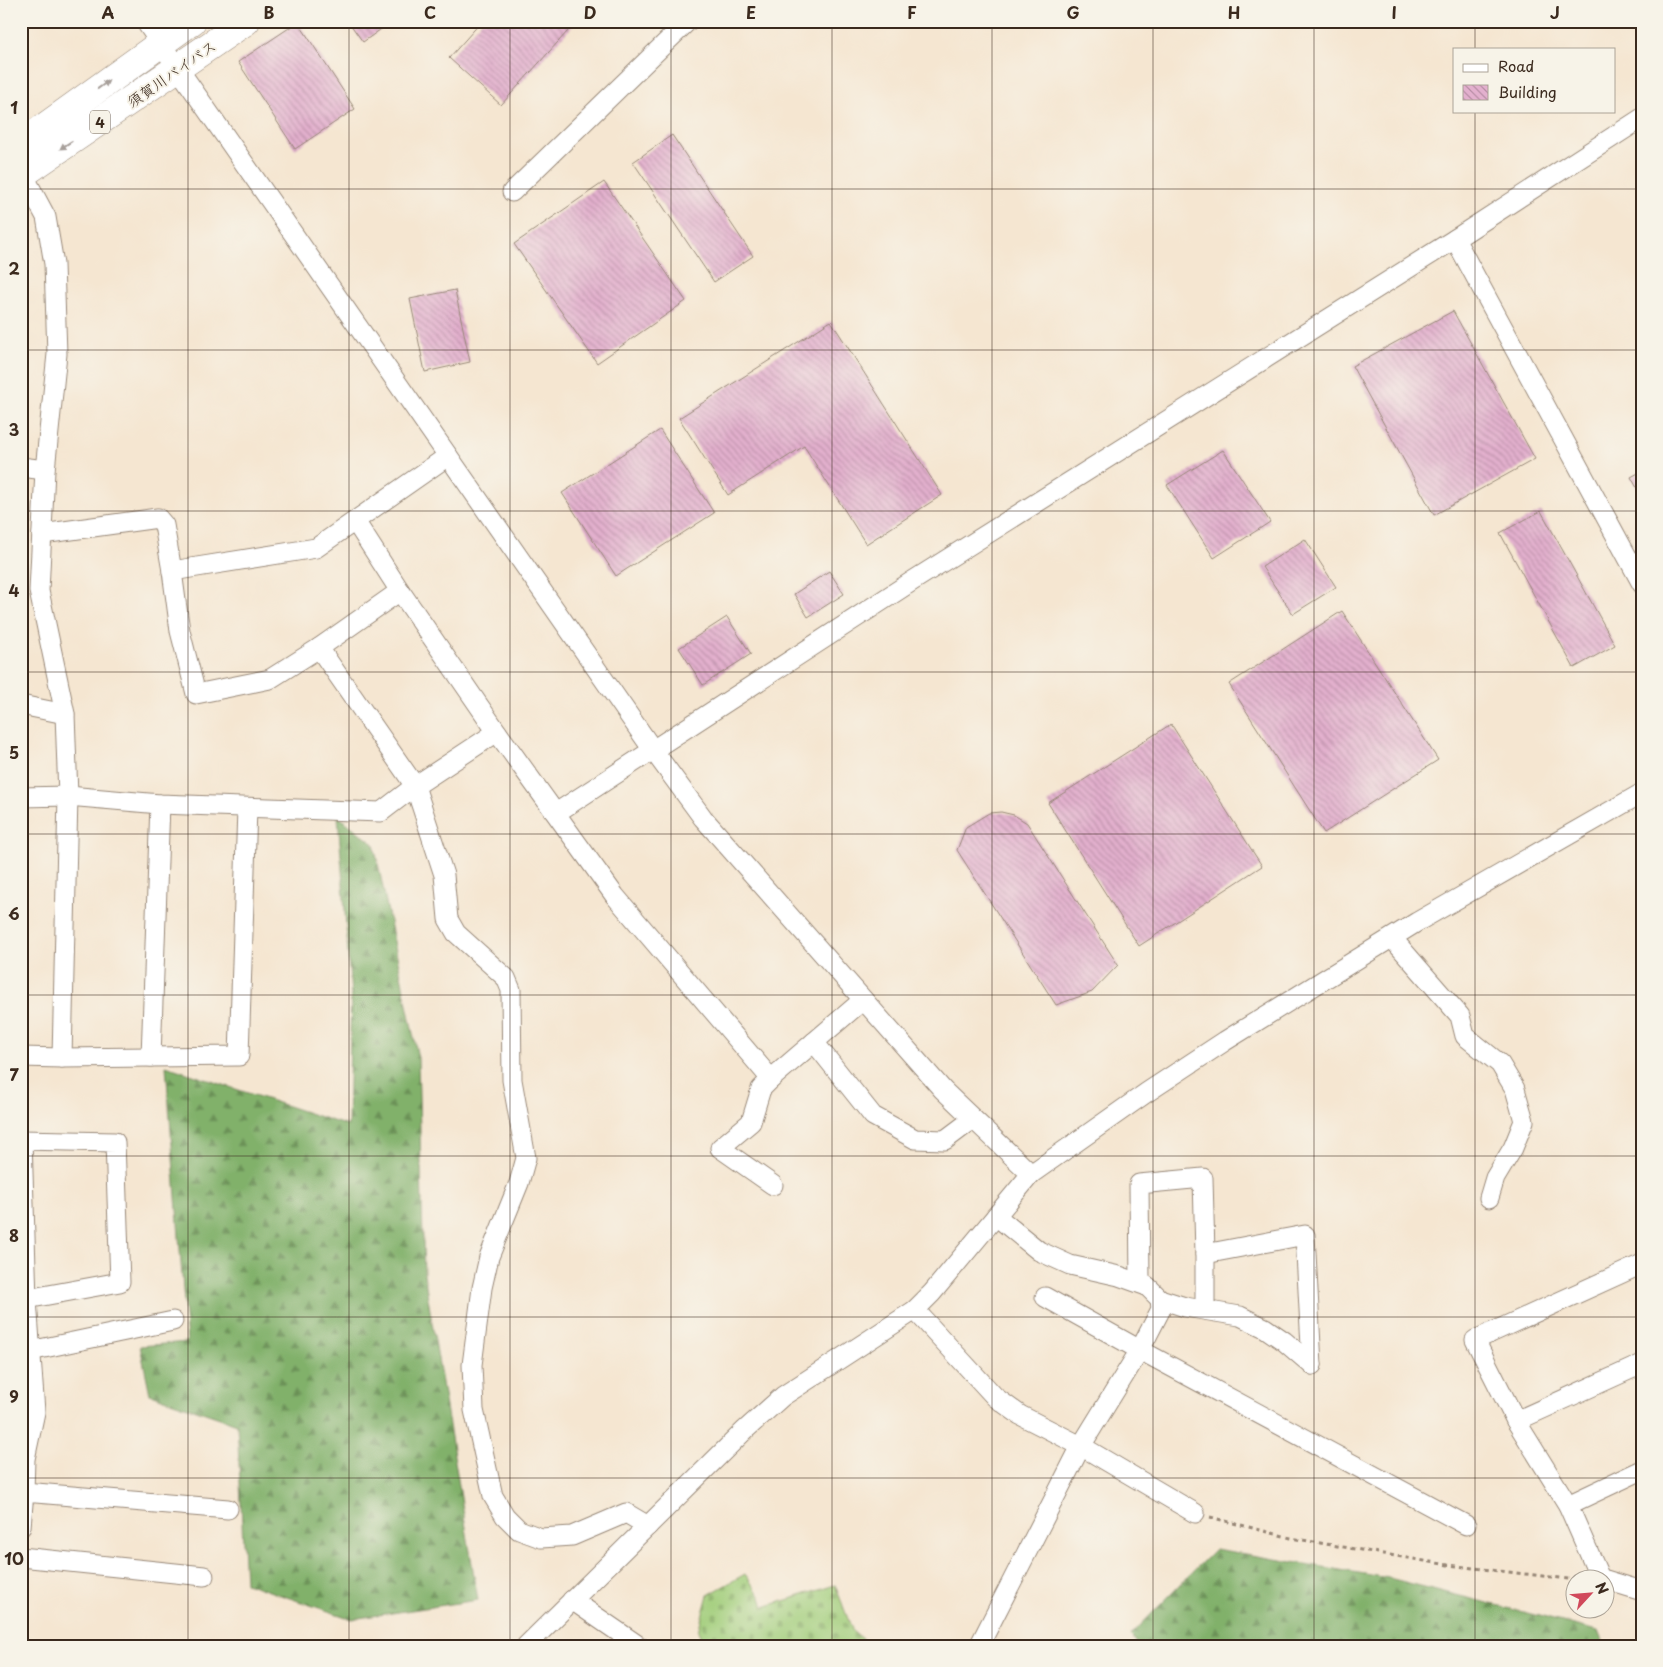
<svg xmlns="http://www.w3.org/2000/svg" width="1663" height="1667" viewBox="0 0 1663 1667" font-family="'Playpen Sans','Klee One',sans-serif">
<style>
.forest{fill:url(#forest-firs);stroke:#5e6e44}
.cemetery{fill:url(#cemetery-stones);stroke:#6e7c4c}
.building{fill:url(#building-back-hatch)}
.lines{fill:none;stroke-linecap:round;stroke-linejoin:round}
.minor-casing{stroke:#988878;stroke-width:21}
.highway-casing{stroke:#988878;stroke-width:29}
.path{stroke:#988878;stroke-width:3;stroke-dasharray:4 4;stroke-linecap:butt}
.minor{stroke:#fff;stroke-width:19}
.highway{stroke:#fff;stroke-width:28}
.oneway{fill:#a79f9a}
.grid{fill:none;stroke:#3b2a1e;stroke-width:1;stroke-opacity:0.55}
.labels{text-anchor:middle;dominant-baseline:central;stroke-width:4;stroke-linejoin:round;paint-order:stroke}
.shield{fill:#f7f3e8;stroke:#73665b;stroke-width:1}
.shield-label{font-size:14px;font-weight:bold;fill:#3b2a1e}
.street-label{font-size:15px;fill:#3b2a1e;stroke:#f7f3e8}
.neatline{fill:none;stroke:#3b2a1e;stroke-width:2}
.grid-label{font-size:16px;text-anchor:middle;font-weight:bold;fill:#3b2a1e}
</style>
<defs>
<pattern id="forest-firs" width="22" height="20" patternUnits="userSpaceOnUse" patternTransform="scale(1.25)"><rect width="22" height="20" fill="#81b16b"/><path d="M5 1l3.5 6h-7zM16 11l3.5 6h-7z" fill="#6b9057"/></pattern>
<pattern id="cemetery-stones" width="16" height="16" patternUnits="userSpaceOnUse" patternTransform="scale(1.25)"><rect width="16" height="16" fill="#a2ce7b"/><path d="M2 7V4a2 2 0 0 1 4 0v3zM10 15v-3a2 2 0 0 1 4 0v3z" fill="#8cb16a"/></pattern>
<pattern id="building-back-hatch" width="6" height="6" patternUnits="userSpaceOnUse" patternTransform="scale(1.25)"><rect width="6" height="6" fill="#e3b0ce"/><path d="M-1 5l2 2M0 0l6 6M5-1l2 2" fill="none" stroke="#b98fa7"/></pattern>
</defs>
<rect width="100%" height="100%" fill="#f7f3e8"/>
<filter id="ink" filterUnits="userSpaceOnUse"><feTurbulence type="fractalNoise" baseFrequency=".02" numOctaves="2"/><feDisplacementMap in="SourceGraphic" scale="10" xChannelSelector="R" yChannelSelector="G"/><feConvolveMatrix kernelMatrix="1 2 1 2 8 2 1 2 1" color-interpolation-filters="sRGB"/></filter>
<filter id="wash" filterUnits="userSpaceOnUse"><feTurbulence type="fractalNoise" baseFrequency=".0096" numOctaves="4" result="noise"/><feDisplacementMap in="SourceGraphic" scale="20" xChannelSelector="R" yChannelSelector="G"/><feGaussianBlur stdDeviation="1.12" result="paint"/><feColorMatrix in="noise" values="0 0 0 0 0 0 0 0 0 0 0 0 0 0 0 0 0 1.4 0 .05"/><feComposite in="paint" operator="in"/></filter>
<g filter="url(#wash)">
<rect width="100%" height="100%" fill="#f5e6d1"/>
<g class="forest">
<polygon points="338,816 374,844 418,1058 424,1274 478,1600 352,1619 245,1583 237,1424 150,1394 140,1346 187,1342 166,1066 348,1126 351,995"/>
<polygon points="1215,1549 1389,1578 1598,1631 1604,1646 1139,1646 1131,1635"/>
</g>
<polygon class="cemetery" points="745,1574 761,1597 764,1607 835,1585 853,1632 871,1646 705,1646 698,1631 708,1595"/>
<g id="blocks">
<g class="building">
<polygon points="348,21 380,21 384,27 363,42"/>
<polygon points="482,21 577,21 501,105 449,58"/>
<polygon points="298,22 355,109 295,149 238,62"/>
<polygon points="672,135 753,256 714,282 633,162"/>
<polygon points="604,182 686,301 597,363 514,244"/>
<polygon points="455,290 470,362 425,372 410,299"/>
<polygon points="1453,311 1535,459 1434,515 1352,366"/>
<polygon points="831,321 942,495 866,544 804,446 728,495 679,418"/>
<polygon points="660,430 714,513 616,576 562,493"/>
<polygon points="1223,450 1270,522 1214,558 1167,485"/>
<polygon points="1642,471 1642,497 1631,477"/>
<polygon points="1541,511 1615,645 1574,668 1500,533"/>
<polygon points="1305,539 1336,587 1293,614 1262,567"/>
<polygon points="829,571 844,594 808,617 794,594"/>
<polygon points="1342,611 1438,760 1324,833 1229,684"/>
<polygon points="727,617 751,654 703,685 679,648"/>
<polygon points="1171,724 1262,866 1139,946 1048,803"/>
<polygon points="1001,812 1014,815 1027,823 1118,965 1092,992 1056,1005 957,850 966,827 989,813"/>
</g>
</g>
</g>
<g filter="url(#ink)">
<use href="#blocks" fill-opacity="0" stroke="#988878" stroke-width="1"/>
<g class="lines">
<g class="minor-casing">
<g id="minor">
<polyline points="145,21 653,750 703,818 943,1090 1031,1174"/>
<polyline points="23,174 46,217 54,264 57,354 45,470 39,591 65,714 68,796 62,1058"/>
<polyline points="512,192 688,21"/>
<polyline points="1455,239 1642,584"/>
<polyline points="21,467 45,470"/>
<polyline points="355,521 400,591 497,732 615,896 771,1079 863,1000"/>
<polyline points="42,534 158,518 164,525 172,571 316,548 448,456"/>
<polyline points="172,571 180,631 196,694 270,679 319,648"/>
<polyline points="400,591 319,648 415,786 444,875 448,919 456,933 506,978 511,990 512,1080 526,1158 519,1183 489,1257 482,1288 472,1365 474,1410 493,1496 505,1516 519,1530 541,1538 572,1536 626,1513 648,1526"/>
<polyline points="21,705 65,714"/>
<polyline points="21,797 68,796 160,804 381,812 415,786 497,732"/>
<polyline points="556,813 914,580 1455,239 1642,118"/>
<polyline points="1392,938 1460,1016 1465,1036 1500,1064 1515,1089 1524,1121 1513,1148 1495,1178 1489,1198"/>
<polyline points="814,1042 873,1116 915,1139 945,1140 973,1119"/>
<polyline points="21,1057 62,1058 239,1056 247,808"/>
<polyline points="151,1057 160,804"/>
<polyline points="771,1079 761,1089 751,1122 720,1148 773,1185"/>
<polyline points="21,1140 115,1142 120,1282 21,1300"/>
<polyline points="22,1140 27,1300 35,1412 25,1459 24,1492"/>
<polyline points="1205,1254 1305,1235 1312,1365"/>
<polyline points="1140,1283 1139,1184 1203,1178 1205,1254 1205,1309"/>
<polyline points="1045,1297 1140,1350 1466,1525"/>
<polyline points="1160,1299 1185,1307 1240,1316 1265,1328 1284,1341 1312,1365"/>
<polyline points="915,1310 995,1397 1020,1415 1081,1446 1195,1513"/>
<polyline points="30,1351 173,1321"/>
<polyline points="1516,1421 1642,1364"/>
<polyline points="1568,1505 1642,1470"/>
<polyline points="21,1527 24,1492 228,1509"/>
<polyline points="21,1557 204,1576"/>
<polyline points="1605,1580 1600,1578 1568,1505 1516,1421 1475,1340 1642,1264"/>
<polyline points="1606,1580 1642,1591"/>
<polyline points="572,1600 639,1646"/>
<polyline points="526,1646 745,1430 783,1396 915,1310 932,1293 1031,1174 1146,1093 1225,1041 1417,922 1642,793"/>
<polyline points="979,1646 1081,1446 1140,1350 1161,1309 1160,1299 1147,1286 1119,1276 1070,1265 1039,1251 996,1216"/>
</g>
</g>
<g class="highway-casing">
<g id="highway">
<polyline points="21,144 192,21"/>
<polyline points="21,175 246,21"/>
</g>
</g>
<polyline class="path" points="1210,1517 1291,1538 1448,1565 1577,1580"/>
<use href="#minor" class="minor"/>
<use href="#highway" class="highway"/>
</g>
<defs><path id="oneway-solid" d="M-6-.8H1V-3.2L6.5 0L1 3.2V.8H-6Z" transform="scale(1.25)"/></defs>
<g class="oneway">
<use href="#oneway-solid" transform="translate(103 85) rotate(-36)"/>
<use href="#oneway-solid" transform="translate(66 145) rotate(146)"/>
</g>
</g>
<path class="grid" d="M 188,21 L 188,1646M 349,21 L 349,1646M 510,21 L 510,1646M 671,21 L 671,1646M 832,21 L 832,1646M 992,21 L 992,1646M 1153,21 L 1153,1646M 1314,21 L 1314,1646M 1475,21 L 1475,49M 1475,111 L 1475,1646M 21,189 L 1642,189M 21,350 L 1642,350M 21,511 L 1642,511M 21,672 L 1642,672M 21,834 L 1642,834M 21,995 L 1642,995M 21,1156 L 1642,1156M 21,1317 L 1642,1317M 21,1478 L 1642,1478"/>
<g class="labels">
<rect class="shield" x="90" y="110.5" width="20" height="23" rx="4"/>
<g class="shield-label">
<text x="100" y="122">4</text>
</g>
<g class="street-label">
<text transform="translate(171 73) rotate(-35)">須賀川バイパス</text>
</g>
</g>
<rect width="1663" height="1667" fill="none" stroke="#f7f3e8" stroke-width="55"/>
<rect x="1453" y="48" width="162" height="65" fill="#f7f3e8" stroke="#aca397"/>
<rect x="1463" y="64" width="25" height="8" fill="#ffffff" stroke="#aca397"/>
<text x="1498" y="72" font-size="15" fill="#3b2a1e">Road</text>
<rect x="1463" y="85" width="25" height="15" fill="url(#building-back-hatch)" stroke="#aca397"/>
<text x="1498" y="98" font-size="15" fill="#3b2a1e">Building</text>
<g transform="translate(1590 1594) rotate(64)"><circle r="24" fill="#f7f3e8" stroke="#aca397"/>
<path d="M0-4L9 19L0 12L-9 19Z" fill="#d1495b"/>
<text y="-8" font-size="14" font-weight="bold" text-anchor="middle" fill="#3b2a1e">N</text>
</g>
<rect x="28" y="28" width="1608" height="1612" class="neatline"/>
<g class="grid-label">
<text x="108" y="19">A</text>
<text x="269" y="19">B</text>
<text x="430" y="19">C</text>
<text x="590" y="19">D</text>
<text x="751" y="19">E</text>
<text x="912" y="19">F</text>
<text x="1073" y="19">G</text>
<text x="1234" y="19">H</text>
<text x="1394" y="19">I</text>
<text x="1555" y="19">J</text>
<text x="14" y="114">1</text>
<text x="14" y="275">2</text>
<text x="14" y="436">3</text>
<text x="14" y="597">4</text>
<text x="14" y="759">5</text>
<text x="14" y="920">6</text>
<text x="14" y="1081">7</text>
<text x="14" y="1242">8</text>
<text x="14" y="1403">9</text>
<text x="14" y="1565">10</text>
</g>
</svg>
